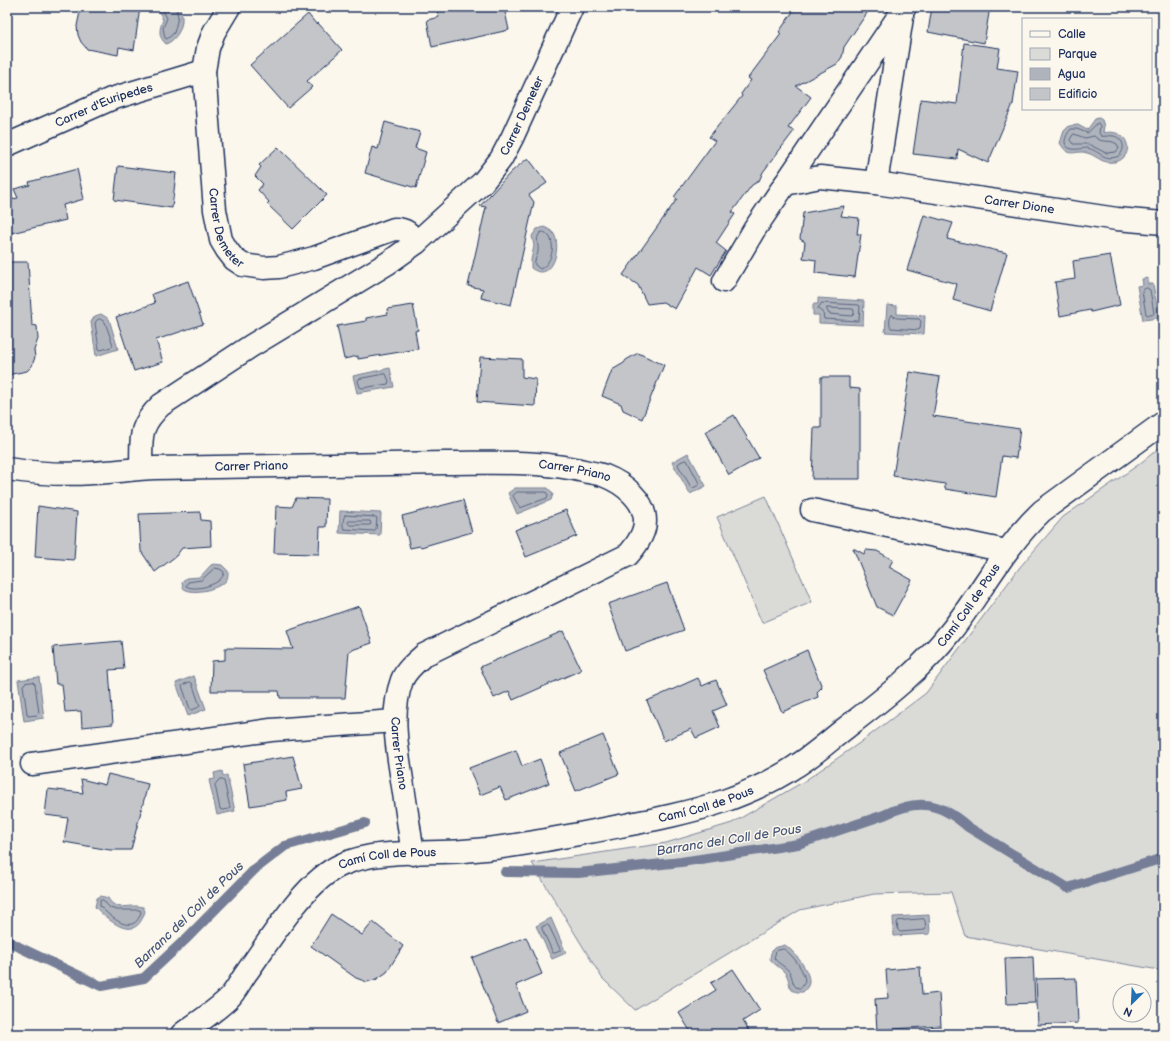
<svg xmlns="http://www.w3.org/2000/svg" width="1170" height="1041" viewBox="0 0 1170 1041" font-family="'Balsamiq Sans',sans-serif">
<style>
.green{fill:#dadad7;stroke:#7a849a}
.water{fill:#afb3bb;stroke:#747e96}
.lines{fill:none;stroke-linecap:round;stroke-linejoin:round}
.shore{stroke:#566483;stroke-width:1}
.stream{stroke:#747e96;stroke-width:10}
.building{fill:#c3c5c9;stroke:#1b2f5e}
.minor-casing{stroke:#1b2f5e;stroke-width:25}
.minor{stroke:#fbf7ec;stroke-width:22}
.labels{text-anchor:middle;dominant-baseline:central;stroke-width:3;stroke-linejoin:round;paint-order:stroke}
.street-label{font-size:12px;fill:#1b2f5e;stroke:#fbf7ec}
.water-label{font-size:13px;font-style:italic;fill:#47577a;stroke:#fbf7ec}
</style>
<rect width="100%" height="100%" fill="#fbf7ec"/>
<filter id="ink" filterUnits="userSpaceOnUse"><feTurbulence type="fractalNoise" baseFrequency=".025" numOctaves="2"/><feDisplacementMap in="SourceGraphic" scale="8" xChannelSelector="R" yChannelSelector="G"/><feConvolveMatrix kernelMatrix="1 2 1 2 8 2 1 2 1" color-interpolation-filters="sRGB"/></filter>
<g filter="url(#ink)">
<g class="green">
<polygon points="1163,445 1163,972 1159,970 965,936 951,892 874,894 800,910 635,1010 602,978 532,863 666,843 732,823 803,782 858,744 926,693 1020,567 1063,517 1138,465"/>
<polygon points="766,496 812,602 762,623 717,517"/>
</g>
<g class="water">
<path d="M 157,7 L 180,7 C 180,10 182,14 182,17 C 183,28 176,40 166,44 C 158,37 159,29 163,20 Z"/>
<path d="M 1099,118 L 1102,120 L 1104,126 L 1103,133 C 1134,126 1136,166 1107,162 C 1100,161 1095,155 1087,153 C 1075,149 1070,160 1060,143 L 1064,131 L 1069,126 L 1078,125 L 1087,130 L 1095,119 Z"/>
<path d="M 544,227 C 548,229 551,230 554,234 C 562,248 552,284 531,268 L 531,260 L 534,246 L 532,236 L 537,229 Z"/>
<polygon points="1148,278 1148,284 1153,284 1159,318 1143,320 1137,286 1143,285 1142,279"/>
<polygon points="818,298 864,301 863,325 819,323 819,315 813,315 813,304 818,304"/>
<polygon points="887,305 897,306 897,314 925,316 924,334 885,332"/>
<polygon points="101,314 109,319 118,349 96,356 91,322 95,316"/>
<polygon points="390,368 394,387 357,393 353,376"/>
<polygon points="688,453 706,486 690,494 672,462"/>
<polygon points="515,488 548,488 553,494 551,500 517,514 508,493"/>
<polygon points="340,511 381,513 380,535 339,533"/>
<path d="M 214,564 L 222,565 L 228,571 C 228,575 228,578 226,581 C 218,589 192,596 183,588 L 182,583 L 186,578 L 200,577 L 211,565 Z"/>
<polygon points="194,676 206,709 188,716 176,683"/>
<polygon points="39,677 44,718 24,721 18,680"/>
<polygon points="222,771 223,776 227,775 235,811 217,815 209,780 215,779 214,773"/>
<path d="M 101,896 L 108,898 C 116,913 130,903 143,907 L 145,911 C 136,945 109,921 95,907 L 97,898 Z"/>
<polygon points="929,915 930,934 894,936 893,917"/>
<polygon points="551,918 566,953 552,959 536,926"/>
<path d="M 785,945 C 794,951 810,971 809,982 C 809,986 806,989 803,992 C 786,993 792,985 786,974 C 782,968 774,965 770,959 L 771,953 L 774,948 Z"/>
</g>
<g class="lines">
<g class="shore">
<polyline points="161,7 167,18 163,28 165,38 167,39 174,33 178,17 176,7"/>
<path d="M 1098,123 L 1100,126 L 1099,133 L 1101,136 C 1105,137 1109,135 1114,136 C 1124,139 1126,149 1119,156 C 1103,162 1101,151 1087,148 C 1082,148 1077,150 1072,149 C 1060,146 1066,135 1071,129 L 1077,129 L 1087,133 Z"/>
<path d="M 1074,134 L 1085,138 L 1094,136 C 1103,145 1108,138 1117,144 L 1119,148 L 1116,152 L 1106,153 L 1088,144 L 1073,144 L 1070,140 Z"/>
<path d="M 544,232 C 558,238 553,264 540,269 L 535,265 C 534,260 537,257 538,252 C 539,244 535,239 540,233 Z"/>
<polygon points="1147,288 1150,290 1154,313 1152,315 1148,315 1146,314 1142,291"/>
<polygon points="822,303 859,305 860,306 859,320 857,321 824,319 823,313 818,309"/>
<polygon points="827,308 853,309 854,311 854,314 852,316 829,314 827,310"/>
<path d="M 892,315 L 897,318 L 919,319 L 921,321 L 920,329 L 918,330 L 891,328 C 889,325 889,317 892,315 Z"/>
<polygon points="100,319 105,322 113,345 111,347 101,350 99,349 95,323 97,320"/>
<polygon points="386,374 389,381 388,384 362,388 360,387 358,381 359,379"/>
<polygon points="685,460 687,460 699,483 699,485 693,488 691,487 678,465 679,463"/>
<polygon points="517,492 546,492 548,495 547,498 520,508 513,496"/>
<path d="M 345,515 L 376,517 L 377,518 L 376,529 L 374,531 L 344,529 C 342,526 343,518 345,515 Z"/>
<polygon points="349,521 370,521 371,524 370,525 350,525 348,523"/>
<path d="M 215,568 L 220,569 L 224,572 C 224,584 195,592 186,586 L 188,582 L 201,580 Z"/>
<polygon points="33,682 35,684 39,713 37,715 28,716 27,714 23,685 25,683"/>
<polygon points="190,682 192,683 200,706 199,707 192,710 190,709 182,686 183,685"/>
<polygon points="220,779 224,781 230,807 229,809 222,810 220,809 215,785"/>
<path d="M 103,900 L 110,908 L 117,910 L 140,910 L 141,912 C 134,938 110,917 100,906 L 100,901 Z"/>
<polygon points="924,919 925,921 926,928 925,930 900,932 898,930 897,923 898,921"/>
<polygon points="547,925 549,926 560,949 560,951 555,953 553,953 542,929 542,927"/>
<path d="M 784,949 C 793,955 805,971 805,982 L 801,988 C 791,989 794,978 789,971 C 785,966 778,964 774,958 L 776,951 Z"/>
</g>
<g class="stream">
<path d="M 505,872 L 578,873 L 681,862 L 798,844 L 884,815 C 918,798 940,802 968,827 L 1068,888 L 1163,858"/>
<polyline points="7,940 21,948 101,986 144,978 187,938 255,869 285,846 365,823"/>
</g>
</g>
<g class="building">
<polygon points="81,7 140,7 134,50 119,47 118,55 87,49 81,42 78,35 77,26"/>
<polygon points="436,7 504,7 509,30 432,47 427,20 439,17"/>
<polygon points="796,7 871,7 844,47 842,57 837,64 796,86 811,97 788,128 794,131 763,172 759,181 752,185 732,212 735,214 716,243 726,251 711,275 698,267 675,309 663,302 647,304 638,285 623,275 677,199 674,197 715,141 709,137 742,96 741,94 751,80 748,78 781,34 779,32"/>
<polygon points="932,7 990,7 984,43 928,32"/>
<polygon points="308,14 316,24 318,23 342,50 307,81 312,87 288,108 250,65"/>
<polygon points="964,43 1000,48 997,68 1018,71 1013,104 988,163 958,149 957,159 913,154 921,99 957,104"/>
<polygon points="385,122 420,132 415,148 426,152 416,188 365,173 372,147 378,149"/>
<polygon points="278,147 327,195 293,229 267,204 269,202 258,190 263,184 255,176 261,167 259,165"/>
<polygon points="528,158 547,183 529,195 534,202 511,305 481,298 483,289 468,286 486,207 480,206 511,172"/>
<polygon points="118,166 176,173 172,208 114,200"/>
<polygon points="77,169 84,199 63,205 66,220 7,234 7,200 18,198 14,189 30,185 29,182"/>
<polygon points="844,206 841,216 859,218 857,234 861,234 855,277 815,273 816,260 803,258 805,242 800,239 803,213"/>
<polygon points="924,215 953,223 947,239 1007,253 990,311 953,300 957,284 907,270"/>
<polygon points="1110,255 1120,305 1091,312 1090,310 1060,316 1055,282 1075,279 1073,261"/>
<polygon points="7,262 28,262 32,325 37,326 38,339 34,350 35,357 32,366 27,371 7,375"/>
<polygon points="188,281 203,324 156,340 163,362 134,371 116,317 155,303 152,294"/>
<polygon points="413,305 418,330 415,331 418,349 358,359 358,356 344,359 337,326 366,321 366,318 388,314 387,309"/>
<polygon points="638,353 664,365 642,419 623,410 621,404 602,396 612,370 624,363 626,360"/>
<polygon points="480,357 522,359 522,377 536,379 535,406 477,402"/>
<polygon points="910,372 940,377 933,416 1020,429 1016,458 1002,456 996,497 945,489 945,484 893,476"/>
<polygon points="821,377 849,377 849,388 860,389 860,479 812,479 814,428 821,428"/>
<polygon points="734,415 759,458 729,475 705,432"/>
<polygon points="296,498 327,499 326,527 320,527 319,554 274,553 276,506 292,507"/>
<polygon points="463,500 472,532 421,547 420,546 410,548 402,516"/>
<polygon points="38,506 77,512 74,560 35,557"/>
<polygon points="566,510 577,536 526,557 515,530"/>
<polygon points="200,512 201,520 210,521 211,546 182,548 176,556 155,572 141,551 139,514"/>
<polygon points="853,548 864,554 866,550 877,551 893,560 889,567 912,580 893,615 877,607"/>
<polygon points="667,583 684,630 625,651 608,604"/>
<polygon points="359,606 372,643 349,651 345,698 280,698 279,691 211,691 212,661 225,660 225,648 293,649 287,631"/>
<polygon points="563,631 581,670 513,700 509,691 494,698 480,667"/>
<polygon points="121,641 124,669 109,670 113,724 82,727 81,711 65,712 62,684 56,684 53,647"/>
<polygon points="807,650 822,687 817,692 818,697 782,712 763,670"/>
<polygon points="698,678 702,686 716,680 727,705 713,711 720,727 696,738 691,729 664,741 647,701"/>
<polygon points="603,735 619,774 576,791 560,753"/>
<polygon points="516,750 522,766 540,759 549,783 506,800 500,787 480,795 469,768"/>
<polygon points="293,756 302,789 286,792 287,800 250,806 243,764"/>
<polygon points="108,774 148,784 131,850 110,850 64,842 68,818 45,815 48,789 83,793 81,779 105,785"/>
<polygon points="331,914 362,935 373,922 403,946 387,972 377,979 367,982 356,978 311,946"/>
<polygon points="526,937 542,974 516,985 526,1011 498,1023 472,958"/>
<polygon points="1033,957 1035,1003 1007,1004 1005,958"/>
<polygon points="920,967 922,995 939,993 941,1026 877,1030 875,999 888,998 886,970"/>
<polygon points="733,969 760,1010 743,1021 751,1034 692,1034 679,1013 716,990 711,983"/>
<polygon points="1076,978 1078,1023 1038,1025 1036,979"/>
</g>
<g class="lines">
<g class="minor-casing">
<g id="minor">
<path id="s1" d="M 229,7 L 214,32 L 208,48 L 204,71 L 215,210 L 221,240 L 227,250 L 234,259 L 243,265 L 264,268 L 279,267 L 314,258 L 394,229 C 407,229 409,233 416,243"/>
<path id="s2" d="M 7,145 L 111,99 L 204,71"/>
<polyline points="876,183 902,17"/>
<path id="s3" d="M 785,184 L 820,177 L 876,183 L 1117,219 L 1163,223"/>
<polyline points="724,281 754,230 905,7"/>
<path id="s4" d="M 141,468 C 142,438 137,428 161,405 L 251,346 L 388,263 L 416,243 L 483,182 L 501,159 L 512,138 L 572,7"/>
<path id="s5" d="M 7,469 C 34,473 64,475 92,473 C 113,472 134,469 155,468 C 252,466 350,464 448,463 C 495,463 542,460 588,472 C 594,473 600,474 605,476 C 623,483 645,500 645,521 C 645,534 636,546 628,555 L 424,655 C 416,662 406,670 402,680 C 390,713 397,747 402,780 C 406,805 409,829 413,854"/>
<polyline points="812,510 1006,551"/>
<polyline points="32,764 271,730 395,721"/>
<path id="s6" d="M 182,1034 C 197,1023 216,1011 229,998 C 236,991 241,980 247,972 C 270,940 305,881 341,865 C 376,849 425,854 463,851 C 505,848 547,840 589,832 C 634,823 680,816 724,801 C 749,792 774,781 796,766 C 814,755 830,740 847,727 C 886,697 921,670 952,630 C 983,590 1004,547 1042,511 L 1163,423"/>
</g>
</g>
<use href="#minor" class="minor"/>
</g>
</g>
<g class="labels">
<g class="street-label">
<text stroke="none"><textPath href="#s2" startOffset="105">Carrer d'Euripedes</textPath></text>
<text stroke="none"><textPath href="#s4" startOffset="539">Carrer Demeter</textPath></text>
<text stroke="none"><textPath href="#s3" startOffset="237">Carrer Dione</textPath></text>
<text stroke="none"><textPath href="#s1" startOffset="230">Carrer Demeter</textPath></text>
<text stroke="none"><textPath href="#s5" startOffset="245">Carrer Priano</textPath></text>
<text stroke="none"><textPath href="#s5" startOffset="569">Carrer Priano</textPath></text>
<text stroke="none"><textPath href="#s6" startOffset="942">Camí Coll de Pous</textPath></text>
<text stroke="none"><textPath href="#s5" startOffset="1037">Carrer Priano</textPath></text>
<text stroke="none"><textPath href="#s6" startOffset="606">Camí Coll de Pous</textPath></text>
<text stroke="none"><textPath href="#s6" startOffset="282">Camí Coll de Pous</textPath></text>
</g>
<g class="water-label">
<text transform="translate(729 840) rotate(-9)">Barranc del Coll de Pous</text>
<text transform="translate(189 915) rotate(-44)">Barranc del Coll de Pous</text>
</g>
</g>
<rect width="1170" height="1041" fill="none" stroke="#fbf7ec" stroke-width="24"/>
<rect x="12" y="12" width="1146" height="1017" fill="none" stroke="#1b2f5e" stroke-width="1.5" filter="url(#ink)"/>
<rect x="1022" y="18" width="130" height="92" fill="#fbf7ec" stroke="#a1a7b3"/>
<rect x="1030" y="31" width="20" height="6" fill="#fbf7ec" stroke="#a1a7b3"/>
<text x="1058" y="38" font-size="12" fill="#1b2f5e">Calle</text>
<rect x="1030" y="48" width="20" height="12" fill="#dadad7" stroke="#a1a7b3"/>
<text x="1058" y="58" font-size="12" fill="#1b2f5e">Parque</text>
<rect x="1030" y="68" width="20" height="12" fill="#afb3bb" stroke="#a1a7b3"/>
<text x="1058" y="78" font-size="12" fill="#1b2f5e">Agua</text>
<rect x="1030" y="88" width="20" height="12" fill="#c3c5c9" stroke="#a1a7b3"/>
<text x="1058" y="98" font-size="12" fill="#1b2f5e">Edificio</text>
<g transform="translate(1132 1003) rotate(204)"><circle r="19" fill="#fbf7ec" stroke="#a1a7b3"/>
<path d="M0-3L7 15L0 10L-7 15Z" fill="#1f6fb2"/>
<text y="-6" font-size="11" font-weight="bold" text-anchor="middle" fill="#1b2f5e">N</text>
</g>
</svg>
